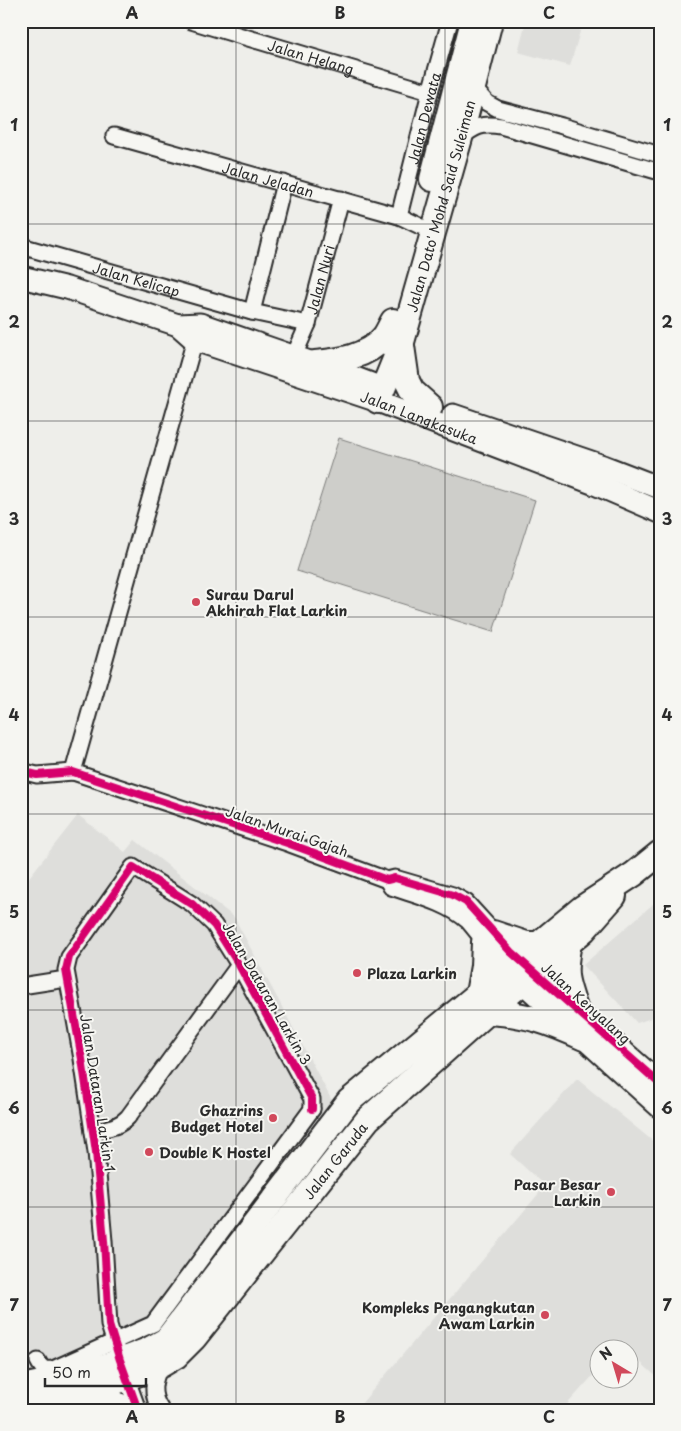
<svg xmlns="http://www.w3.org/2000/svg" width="681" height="1431" viewBox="0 0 681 1431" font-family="'Playpen Sans',sans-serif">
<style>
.built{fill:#dededb}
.green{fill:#cececa;stroke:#7c7c7a}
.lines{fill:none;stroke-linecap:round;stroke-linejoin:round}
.street-casing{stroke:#2b2b2b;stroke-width:19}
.secondary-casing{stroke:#2b2b2b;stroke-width:25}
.primary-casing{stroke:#2b2b2b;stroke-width:28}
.street{stroke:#f6f6f2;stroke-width:15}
.secondary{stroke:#f6f6f2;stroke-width:21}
.primary{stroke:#f6f6f2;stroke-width:24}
.cycleway-casing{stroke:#f6f6f2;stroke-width:11}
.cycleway{stroke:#d6006c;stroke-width:8}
.grid{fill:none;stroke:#2b2b2b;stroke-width:1;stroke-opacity:0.55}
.poi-dot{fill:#d1495b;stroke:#f6f6f2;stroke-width:2}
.labels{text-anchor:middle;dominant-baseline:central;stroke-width:4;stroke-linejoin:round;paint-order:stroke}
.street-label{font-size:14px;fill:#2b2b2b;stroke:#f6f6f2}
.poi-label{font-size:14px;font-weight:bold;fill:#2b2b2b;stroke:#f6f6f2;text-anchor:start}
.neatline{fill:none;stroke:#2b2b2b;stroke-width:2}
.grid-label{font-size:16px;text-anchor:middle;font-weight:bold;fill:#2b2b2b}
</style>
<rect width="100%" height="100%" fill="#eeeeea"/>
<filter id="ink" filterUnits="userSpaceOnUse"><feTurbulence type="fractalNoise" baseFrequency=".02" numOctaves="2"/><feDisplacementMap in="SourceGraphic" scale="10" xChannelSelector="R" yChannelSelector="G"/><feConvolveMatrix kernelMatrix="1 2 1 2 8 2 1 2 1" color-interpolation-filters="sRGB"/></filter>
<g filter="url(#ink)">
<g class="built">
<polygon points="526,21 583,21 570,66 518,52"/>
<polygon points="78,815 125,852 135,840 234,917 337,1110 160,1336 63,1374 21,1380 21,876 23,885"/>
<polygon points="660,898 660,1015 637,1023 583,965"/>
<polygon points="577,1079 660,1147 660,1380 629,1352 628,1348 624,1348 621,1346 618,1348 598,1348 598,1370 562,1410 356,1410 545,1186 510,1154"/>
</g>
<polygon class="green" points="339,438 535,500 493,632 297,571"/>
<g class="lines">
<g class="street-casing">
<g id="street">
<path id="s1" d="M 191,21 L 430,92"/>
<polyline points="473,83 479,94 487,103 498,109 562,126 660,155"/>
<path id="s2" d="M 114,136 L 399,216 L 420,226"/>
<path d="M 460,138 C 476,126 481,123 501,126 L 660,172"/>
<path id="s3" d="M 399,216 L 430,92 L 450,21"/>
<path id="s4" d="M 21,246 L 252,312 L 308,324"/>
<polyline points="252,312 284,183"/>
<path id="s5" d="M 294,356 L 308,324 L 341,199"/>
<polyline points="21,771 37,775 73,772 290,844 387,880 395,878 453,895 466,902 519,960"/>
<polyline points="73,772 197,332"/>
<path d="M 387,880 L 391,887 C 417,896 446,902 468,921 L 508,970"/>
<polyline points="21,986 66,979"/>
<path d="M 93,1131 C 107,1128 118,1128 128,1117 L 239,965"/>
<path d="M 38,1361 C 42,1369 44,1370 53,1369 L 153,1324 L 312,1109"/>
<path d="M 161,1365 C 153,1381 150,1394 161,1410"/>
<polyline points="138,1410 120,1360 109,1325 104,1241 96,1152 82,1059 66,970 69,957 133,867 192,904 214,925 239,965 312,1099 312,1109"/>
</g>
</g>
<g class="secondary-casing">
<g id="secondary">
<path id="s6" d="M 21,277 L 67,288 L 178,325 L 195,340 L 378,401 L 595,484 L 660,512"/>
<polyline points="178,325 200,324 350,376 382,388"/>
<polyline points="453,415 603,466 660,488"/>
<polyline points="521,962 660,1084"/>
<polyline points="510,971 660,1107"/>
</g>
</g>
<g class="primary-casing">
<g id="primary">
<polyline points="432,179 473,21"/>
<polyline points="402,346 407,381 412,391 430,407"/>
<path d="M 315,363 C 338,361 367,357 383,338 C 387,334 390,326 393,321"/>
<path id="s7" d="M 378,401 L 402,342 L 460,138 L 490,21"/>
<polyline points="493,933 526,944 539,944"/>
<path d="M 569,943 C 563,973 565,979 575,1008"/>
<polyline points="478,994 483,966 484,942"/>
<path d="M 488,1012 C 527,1014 549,1022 584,1038"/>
<polyline points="21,1387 82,1375 148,1350 166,1340 349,1101 582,908 634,874 660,853"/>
<path d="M 81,1395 C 104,1395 107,1397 125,1410"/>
<path id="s8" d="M 32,1398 L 77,1395 L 108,1385 L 161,1365 L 176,1356 L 194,1338 L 368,1119 L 488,1012 L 584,930 L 614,896"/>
</g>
</g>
<use href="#street" class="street"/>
<use href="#secondary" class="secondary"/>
<use href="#primary" class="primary"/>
<g class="cycleway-casing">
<g id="cycleway">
<polyline points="21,771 37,775 73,772 290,844 387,880 395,878 453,895 466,902 511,952 660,1084"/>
<polyline points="138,1410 120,1360 109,1325 104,1241 96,1152 82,1059 66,970 69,957 133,867 192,904 214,925 239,965 312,1099 312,1109"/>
</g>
</g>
<use href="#cycleway" class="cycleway"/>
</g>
</g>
<path class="grid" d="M 236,21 L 236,1410M 445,21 L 445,1410M 21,224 L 660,224M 21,421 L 660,421M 21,617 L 660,617M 21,814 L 660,814M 21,1010 L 660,1010M 21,1207 L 660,1207"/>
<g class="poi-dot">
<circle cx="196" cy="602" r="5"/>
<circle cx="357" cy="973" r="5"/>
<circle cx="273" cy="1118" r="5"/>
<circle cx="149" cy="1152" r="5"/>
<circle cx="611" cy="1192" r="5"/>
<circle cx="545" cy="1315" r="5"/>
</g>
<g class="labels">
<g class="street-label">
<text stroke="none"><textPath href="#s1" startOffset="125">Jalan Helang</textPath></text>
<text stroke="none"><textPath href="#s3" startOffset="101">Jalan Dewata</textPath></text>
<text stroke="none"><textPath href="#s2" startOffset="160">Jalan Jeladan</textPath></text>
<text stroke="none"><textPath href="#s7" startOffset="205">Jalan Dato' Mohd Said Suleiman</textPath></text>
<text stroke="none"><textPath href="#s4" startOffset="120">Jalan Kelicap</textPath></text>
<text stroke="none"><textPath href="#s5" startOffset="81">Jalan Nuri</textPath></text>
<text stroke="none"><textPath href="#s6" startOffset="424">Jalan Langkasuka</textPath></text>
<text transform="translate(287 831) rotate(19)">Jalan Murai Gajah</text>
<text transform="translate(267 993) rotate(60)">Jalan Dataran Larkin 3</text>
<text transform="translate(586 1003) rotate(42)">Jalan Kenyalang</text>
<text transform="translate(98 1093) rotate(81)">Jalan Dataran Larkin 1</text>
<text stroke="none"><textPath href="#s8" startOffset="404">Jalan Garuda</textPath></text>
</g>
<g class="poi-label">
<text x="206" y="594">Surau Darul<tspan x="206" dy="16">Akhirah Flat Larkin</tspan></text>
<text x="367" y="973">Plaza Larkin</text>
<text x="263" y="1110" text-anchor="end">Ghazrins<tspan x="263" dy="16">Budget Hotel</tspan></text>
<text x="159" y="1152">Double K Hostel</text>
<text x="601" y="1184" text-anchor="end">Pasar Besar<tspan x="601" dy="16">Larkin</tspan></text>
<text x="535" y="1307" text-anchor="end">Kompleks Pengangkutan<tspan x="535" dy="16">Awam Larkin</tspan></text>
</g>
</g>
<rect width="681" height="1431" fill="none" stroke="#f6f6f2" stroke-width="55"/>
<g transform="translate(614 1364) rotate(322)"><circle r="24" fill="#f6f6f2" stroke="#a5a5a2"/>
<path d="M0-4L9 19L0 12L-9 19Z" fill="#d1495b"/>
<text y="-8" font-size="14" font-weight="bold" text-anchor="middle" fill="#2b2b2b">N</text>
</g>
<path d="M45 1378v8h101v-8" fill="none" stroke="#2b2b2b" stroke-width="2.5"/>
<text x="52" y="1378" font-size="15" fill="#2b2b2b" stroke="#f6f6f2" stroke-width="4" paint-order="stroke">50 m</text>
<rect x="28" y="28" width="626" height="1376" class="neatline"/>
<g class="grid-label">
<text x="132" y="19">A</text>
<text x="340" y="19">B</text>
<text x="549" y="19">C</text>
<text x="14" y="131">1</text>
<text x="667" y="131">1</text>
<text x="14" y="328">2</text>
<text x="667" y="328">2</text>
<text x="14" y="525">3</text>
<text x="667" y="525">3</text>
<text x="14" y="721">4</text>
<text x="667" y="721">4</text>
<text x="14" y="918">5</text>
<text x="667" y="918">5</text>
<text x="14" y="1114">6</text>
<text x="667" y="1114">6</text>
<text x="14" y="1311">7</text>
<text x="667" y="1311">7</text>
<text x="132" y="1423">A</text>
<text x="340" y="1423">B</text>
<text x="549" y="1423">C</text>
</g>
</svg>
